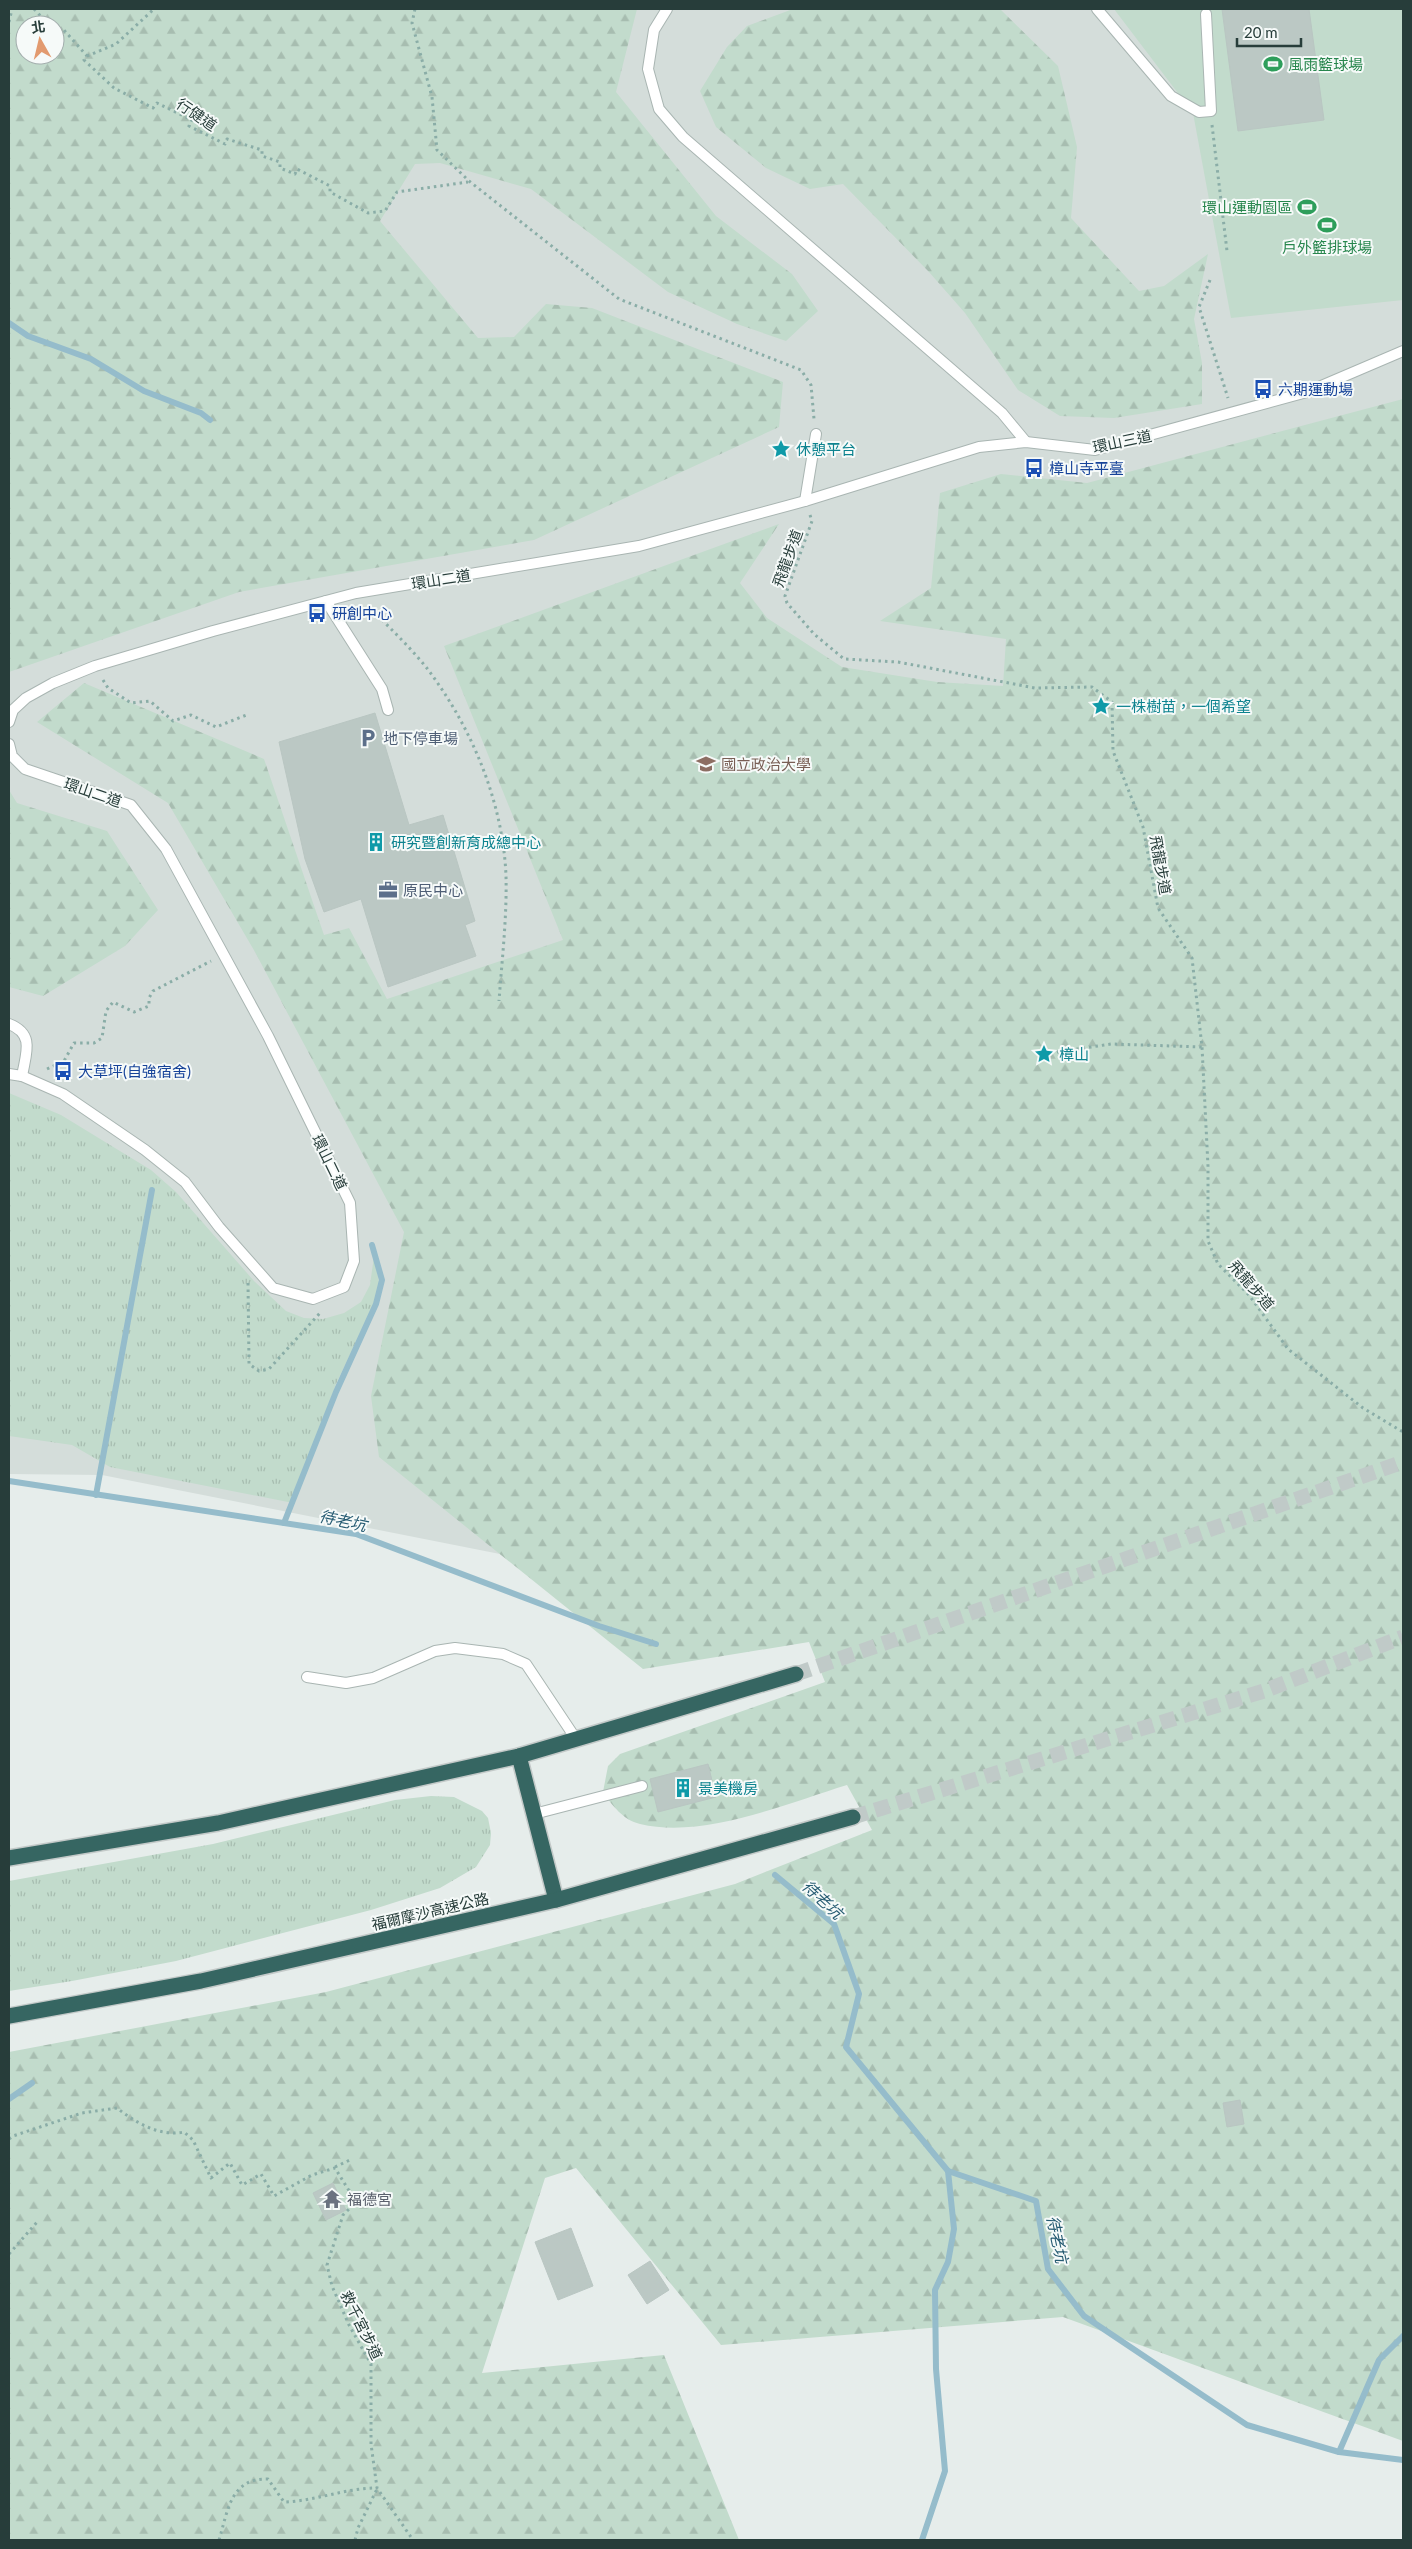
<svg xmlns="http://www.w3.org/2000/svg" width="1412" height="2549" viewBox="0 0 1412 2549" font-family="Lato,'Noto Sans TC',sans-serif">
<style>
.built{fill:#d4ddda;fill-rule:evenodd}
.grass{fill:url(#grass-tufts)}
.forest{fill:url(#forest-firs);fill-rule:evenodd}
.park{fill:#c2dbcc}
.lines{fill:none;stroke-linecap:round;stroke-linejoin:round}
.stream{stroke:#95bccb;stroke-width:6}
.building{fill:#bbc8c4;stroke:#b9c6c2}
.motorway-tunnel{stroke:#c0cac8;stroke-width:15;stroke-dasharray:15 8;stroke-linecap:butt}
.service-casing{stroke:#a9b5b2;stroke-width:12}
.motorway-casing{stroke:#c3c9c8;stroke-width:18}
.path{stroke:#8aada7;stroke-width:3;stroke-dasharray:2.5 4;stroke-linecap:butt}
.service{stroke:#fff;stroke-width:10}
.motorway{stroke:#366662;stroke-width:15}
.labels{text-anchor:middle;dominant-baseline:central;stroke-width:4;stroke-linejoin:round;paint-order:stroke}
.leisure-label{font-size:15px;fill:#27864d;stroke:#f6faf9;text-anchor:start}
.street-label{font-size:15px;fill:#273d3a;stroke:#f6faf9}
.transit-label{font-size:15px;fill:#164399;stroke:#f6faf9;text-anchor:start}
.culture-label{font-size:15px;fill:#0d838f;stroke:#f6faf9;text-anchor:start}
.service-label{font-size:15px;fill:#4e5e75;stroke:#f6faf9;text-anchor:start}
.education-label{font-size:15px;fill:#785e54;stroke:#f6faf9;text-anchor:start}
.worship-label{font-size:15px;fill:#5b616d;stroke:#f6faf9;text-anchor:start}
.water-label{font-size:16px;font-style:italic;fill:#275c73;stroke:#f6faf9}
</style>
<defs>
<pattern id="grass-tufts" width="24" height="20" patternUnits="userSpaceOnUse" patternTransform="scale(1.25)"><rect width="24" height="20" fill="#c2dbcc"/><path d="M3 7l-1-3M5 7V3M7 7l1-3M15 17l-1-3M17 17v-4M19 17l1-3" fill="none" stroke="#a7bdb0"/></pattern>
<pattern id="forest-firs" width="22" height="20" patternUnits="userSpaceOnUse" patternTransform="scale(1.25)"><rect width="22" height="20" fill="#c2dbcc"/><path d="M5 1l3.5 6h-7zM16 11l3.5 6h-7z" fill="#a7bdb0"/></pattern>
</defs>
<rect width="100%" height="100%" fill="#e6edeb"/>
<path class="built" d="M 9,9 L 1403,9 L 1403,1947 L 1214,1627 L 580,1570 L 102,1475 L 9,1474 ZM 25,25 L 55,25 L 55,55 L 25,55 Z"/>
<g class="grass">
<polygon points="9,1093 61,1115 151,1170 176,1192 254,1281 286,1311 304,1318 323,1319 344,1313 361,1302 370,1285 374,1256 380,1287 375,1302 336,1384 293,1503 110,1467 72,1445 9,1436"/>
<polygon points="431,1796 454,1797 482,1811 488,1818 491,1833 490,1845 476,1867 440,1888 371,1910 176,1961 72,1981 9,1991 9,1881 213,1844 395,1800"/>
</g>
<g class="forest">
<path d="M 637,9 L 616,92 L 716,216 L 792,274 L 818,311 L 786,341 L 737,324 L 668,292 L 531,189 L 440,163 L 415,164 L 380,221 L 478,338 L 514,337 L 546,304 L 592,308 L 783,382 L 779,427 L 534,540 L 239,592 L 9,672 L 10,9 ZM 25,25 L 55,25 L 55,55 L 25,55 Z"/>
<polygon points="793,9 1000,9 1058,66 1077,147 1071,218 1139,291 1164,286 1208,254 1194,319 1202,363 1202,404 1114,418 1060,416 1018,390 965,313 929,272 843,184 810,189 766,168 716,127 700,91 727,47 747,26"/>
<path d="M 1403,399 L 1403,2441 L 1063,2317 L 721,2345 L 576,2168 L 545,2178 L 482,2373 L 664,2355 L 739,2540 L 9,2540 L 9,2052 L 326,1992 L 735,1884 L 872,1830 L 847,1785 C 785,1804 704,1839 640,1824 C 623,1820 612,1805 603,1792 L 608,1766 L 620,1754 L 825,1682 L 809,1642 L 643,1669 L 379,1457 L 371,1396 L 404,1232 L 255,952 L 168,803 L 37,722 L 84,683 L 264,759 L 324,935 L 349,928 L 387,999 L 563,940 L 444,646 L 779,524 L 740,583 L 767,618 L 842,667 L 937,682 L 1003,686 L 1006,639 L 880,621 L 931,588 L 940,493 L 1001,474 L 1087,483 Z"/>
<polygon points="9,790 17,803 107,831 158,910 125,946 43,996 9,987"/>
</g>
<polygon class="park" points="1114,9 1403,9 1403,300 1231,318 1193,113"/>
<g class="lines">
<g class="stream">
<polyline points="9,323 28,336 91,359 144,391 201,413 210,420"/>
<polyline points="9,1481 356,1534 599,1626 656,1644"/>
<polyline points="96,1495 152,1190"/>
<polyline points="284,1523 336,1392 376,1304 382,1280 372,1245"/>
<polyline points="775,1875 834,1924 859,1994 846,2047 948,2171 1036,2201 1048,2269 1084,2316 1247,2425 1339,2452 1403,2460"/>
<polyline points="9,2099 32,2083"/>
<polyline points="1339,2452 1379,2360 1403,2336"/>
<polyline points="922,2540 945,2471 936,2369 935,2290 948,2262 954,2229 948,2171"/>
</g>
</g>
<g class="building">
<polygon points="1222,9 1309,9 1324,120 1238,131"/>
<polygon points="375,713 409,825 443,815 475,921 465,925 476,956 388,987 361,899 324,912 305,859 279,742"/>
<polygon points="708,1764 716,1797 658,1812 650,1779"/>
<polygon points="1240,2100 1244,2124 1227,2127 1223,2103"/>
<polygon points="333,2183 346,2210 326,2220 313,2193"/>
<polygon points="571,2228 593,2286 558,2300 535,2242"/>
<polygon points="650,2261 669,2290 647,2304 628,2275"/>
</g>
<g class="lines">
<g class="motorway-tunnel">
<polyline points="796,1674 1403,1462"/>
<polyline points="853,1817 1264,1691 1403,1637"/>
</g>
<g class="service-casing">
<g id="service">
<polyline points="667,9 654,30 648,69 659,109 683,137 1002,413 1026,442"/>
<polyline points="1097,9 1171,96 1199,112 1211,111 1206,14"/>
<polyline points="805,501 816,434"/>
<polyline points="326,601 382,689 388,710"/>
<polyline points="9,722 13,710 26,698 53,683 95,666 213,631 356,593 639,546 805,501 979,447 1026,442 1095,450 1307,392 1403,351"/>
<polyline points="9,744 12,756 25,769 131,805 166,849 268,1036 350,1203 354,1261 344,1287 313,1299 273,1288 219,1227 185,1182 145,1150 63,1094 22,1076 9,1074"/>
<path d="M 9,1024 C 35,1034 26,1053 22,1076"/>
<polyline points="307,1677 346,1683 373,1678 435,1651 455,1648 503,1654 526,1664 576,1739"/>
<polyline points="534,1814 642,1786"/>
</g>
</g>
<g class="motorway-casing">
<g id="motorway">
<polyline points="519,1756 556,1900"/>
<polyline points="9,1858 218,1823 519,1756 796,1674"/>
<polyline points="9,2016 201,1981 556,1900 853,1817"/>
</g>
</g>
<g class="path">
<polyline points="34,9 49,25"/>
<polyline points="415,9 412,23 432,97 437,150 469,181 619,299 801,370 811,385 814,419"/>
<polyline points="9,22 12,9"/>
<polyline points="55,31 58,34 63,29 87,56 84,60 114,88 153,108 157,103 192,120 189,126 225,144 227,139 262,150 262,156 280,162 280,168 295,174 297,169 330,186 330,192 368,213 385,211 397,192 468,182"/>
<polyline points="87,56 116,44 154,9"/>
<polyline points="1212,125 1227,251"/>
<polyline points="1210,280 1199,307 1228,398"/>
<polyline points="810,515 812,521 785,596 787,603 814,634 844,659 898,662 1035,688 1092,687 1112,702 1113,751 1143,827 1158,908 1192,958 1202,1047 1208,1166 1208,1241 1218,1264 1249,1295 1288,1349 1363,1408 1403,1432"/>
<path d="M 368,606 C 388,626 408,645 426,667 C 471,726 503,801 506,876 C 507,917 502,960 499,1001"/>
<polyline points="103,680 108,688 131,703 150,701 173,721 191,715 216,727 249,714"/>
<polyline points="1044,1054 1111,1044 1202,1047"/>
<polyline points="47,1069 64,1061 74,1043 94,1043 102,1038 106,1011 113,1002 134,1012 149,1006 149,998 153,991 211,961"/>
<polyline points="248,1283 249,1364 259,1371 269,1369 320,1313"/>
<path d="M 9,2139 L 13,2136 L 82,2113 L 117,2108 C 136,2123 160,2137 184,2132 L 193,2140 L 211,2178 L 230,2163 L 242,2185 L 261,2174 L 274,2196 L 312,2175 L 335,2168 L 356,2202 L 343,2215 L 327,2265 L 332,2286 L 349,2325 L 371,2364 L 371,2444 L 377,2488 L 413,2540"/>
<polyline points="335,2167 350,2160"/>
<polyline points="9,2254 38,2221"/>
<path d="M 219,2540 C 228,2511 230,2478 268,2479 L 284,2502 C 316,2501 345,2488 377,2488"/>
<polyline points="355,2540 358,2528 377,2489"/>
</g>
<use href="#service" class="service"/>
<use href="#motorway" class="motorway"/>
</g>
<defs>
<g id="stadium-bare" transform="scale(1.5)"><path d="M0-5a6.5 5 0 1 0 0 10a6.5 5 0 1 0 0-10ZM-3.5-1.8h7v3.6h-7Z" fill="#2e9e5b" stroke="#f6faf9" stroke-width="2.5" paint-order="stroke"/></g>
<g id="bus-bare" transform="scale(1.5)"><path d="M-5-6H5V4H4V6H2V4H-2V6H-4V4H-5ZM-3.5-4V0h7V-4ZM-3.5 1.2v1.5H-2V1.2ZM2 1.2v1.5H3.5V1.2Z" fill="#1a4fb4" stroke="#f6faf9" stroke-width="2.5" paint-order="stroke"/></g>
<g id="sight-bare" transform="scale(1.5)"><path d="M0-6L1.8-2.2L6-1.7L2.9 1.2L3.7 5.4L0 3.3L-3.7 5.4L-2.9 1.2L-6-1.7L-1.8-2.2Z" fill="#0f9aa8" stroke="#f6faf9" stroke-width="2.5" paint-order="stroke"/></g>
<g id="parking-bare" transform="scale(1.5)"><path d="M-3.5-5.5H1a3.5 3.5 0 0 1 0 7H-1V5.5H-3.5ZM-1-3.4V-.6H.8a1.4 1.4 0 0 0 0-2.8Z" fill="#5c6f8a" stroke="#f6faf9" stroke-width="2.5" paint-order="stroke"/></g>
<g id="university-bare" transform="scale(1.5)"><path d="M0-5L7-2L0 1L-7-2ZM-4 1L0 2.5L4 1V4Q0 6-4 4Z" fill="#8d6e63" stroke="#f6faf9" stroke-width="2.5" paint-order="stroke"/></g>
<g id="building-bare" transform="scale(1.5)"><path d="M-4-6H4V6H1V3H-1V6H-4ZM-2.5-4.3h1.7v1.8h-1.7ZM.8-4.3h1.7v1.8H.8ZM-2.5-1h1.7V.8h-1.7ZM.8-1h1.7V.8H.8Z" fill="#0f9aa8" stroke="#f6faf9" stroke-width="2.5" paint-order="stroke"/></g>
<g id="office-bare" transform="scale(1.5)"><path d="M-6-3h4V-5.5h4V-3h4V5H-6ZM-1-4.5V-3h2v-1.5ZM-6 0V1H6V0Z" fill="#5c6f8a" stroke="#f6faf9" stroke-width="2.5" paint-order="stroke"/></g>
<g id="temple-bare" transform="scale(1.5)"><path d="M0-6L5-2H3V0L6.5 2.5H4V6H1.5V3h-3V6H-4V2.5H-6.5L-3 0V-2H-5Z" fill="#6b7280" stroke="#f6faf9" stroke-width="2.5" paint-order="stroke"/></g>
</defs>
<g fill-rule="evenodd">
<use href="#stadium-bare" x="1273" y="64"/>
<use href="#stadium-bare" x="1307" y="207"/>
<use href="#stadium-bare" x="1327" y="225"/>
<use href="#bus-bare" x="1263" y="389"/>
<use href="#sight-bare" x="781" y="449"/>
<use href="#bus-bare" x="1034" y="468"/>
<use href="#bus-bare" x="317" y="613"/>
<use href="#sight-bare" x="1101" y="706"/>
<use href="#parking-bare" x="368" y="738"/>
<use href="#university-bare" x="706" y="764"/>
<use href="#building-bare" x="376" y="842"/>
<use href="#office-bare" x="388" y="890"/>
<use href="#sight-bare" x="1044" y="1054"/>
<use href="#bus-bare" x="63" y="1071"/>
<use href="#building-bare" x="683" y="1788"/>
<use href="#temple-bare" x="332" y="2199"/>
</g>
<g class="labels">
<g class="leisure-label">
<text x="1288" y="64">風雨籃球場</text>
<text x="1292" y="207" text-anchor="end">環山運動園區</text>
<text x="1327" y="247" text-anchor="middle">戶外籃排球場</text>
</g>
<g class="street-label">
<text transform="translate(197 114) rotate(34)">行健道</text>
<text transform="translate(1122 441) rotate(-12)">環山三道</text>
<text transform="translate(787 558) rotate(-70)">飛龍步道</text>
<text transform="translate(441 579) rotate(-9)">環山二道</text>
<text transform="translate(93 792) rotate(19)">環山二道</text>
<text transform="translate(1161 865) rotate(80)">飛龍步道</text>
<text transform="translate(330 1162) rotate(64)">環山二道</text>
<text transform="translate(1252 1285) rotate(49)">飛龍步道</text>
<text transform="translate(430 1911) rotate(-13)">福爾摩沙高速公路</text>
<text transform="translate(362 2325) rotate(64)">救千宮步道</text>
</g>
<g class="transit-label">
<text x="1278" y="389">六期運動場</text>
<text x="1049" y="468">樟山寺平臺</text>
<text x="332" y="613">研創中心</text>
<text x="78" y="1071">大草坪(自強宿舍)</text>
</g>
<g class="culture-label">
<text x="796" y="449">休憩平台</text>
<text x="1116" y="706">一株樹苗，一個希望</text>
<text x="391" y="842">研究暨創新育成總中心</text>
<text x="1059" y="1054">樟山</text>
<text x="698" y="1788">景美機房</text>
</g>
<g class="service-label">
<text x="383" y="738">地下停車場</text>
<text x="403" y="890">原民中心</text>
</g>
<g class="education-label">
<text x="721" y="764">國立政治大學</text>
</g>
<g class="worship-label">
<text x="347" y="2199">福德宮</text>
</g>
<g class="water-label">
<text transform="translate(343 1520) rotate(12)">待老坑</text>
<text transform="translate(823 1899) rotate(43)">待老坑</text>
<text transform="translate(1058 2239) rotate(78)">待老坑</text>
</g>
</g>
<rect width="1412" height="2549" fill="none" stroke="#273d3a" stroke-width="20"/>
<g transform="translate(40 40) rotate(352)"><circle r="24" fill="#f6faf9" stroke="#a3aead"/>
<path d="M0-4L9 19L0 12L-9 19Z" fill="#e29a6f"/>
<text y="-8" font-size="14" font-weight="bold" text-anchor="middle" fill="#273d3a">北</text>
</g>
<path d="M1237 38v8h64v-8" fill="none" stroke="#273d3a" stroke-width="2.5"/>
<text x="1244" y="38" font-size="15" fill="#273d3a" stroke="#f6faf9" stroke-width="4" paint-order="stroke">20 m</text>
</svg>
